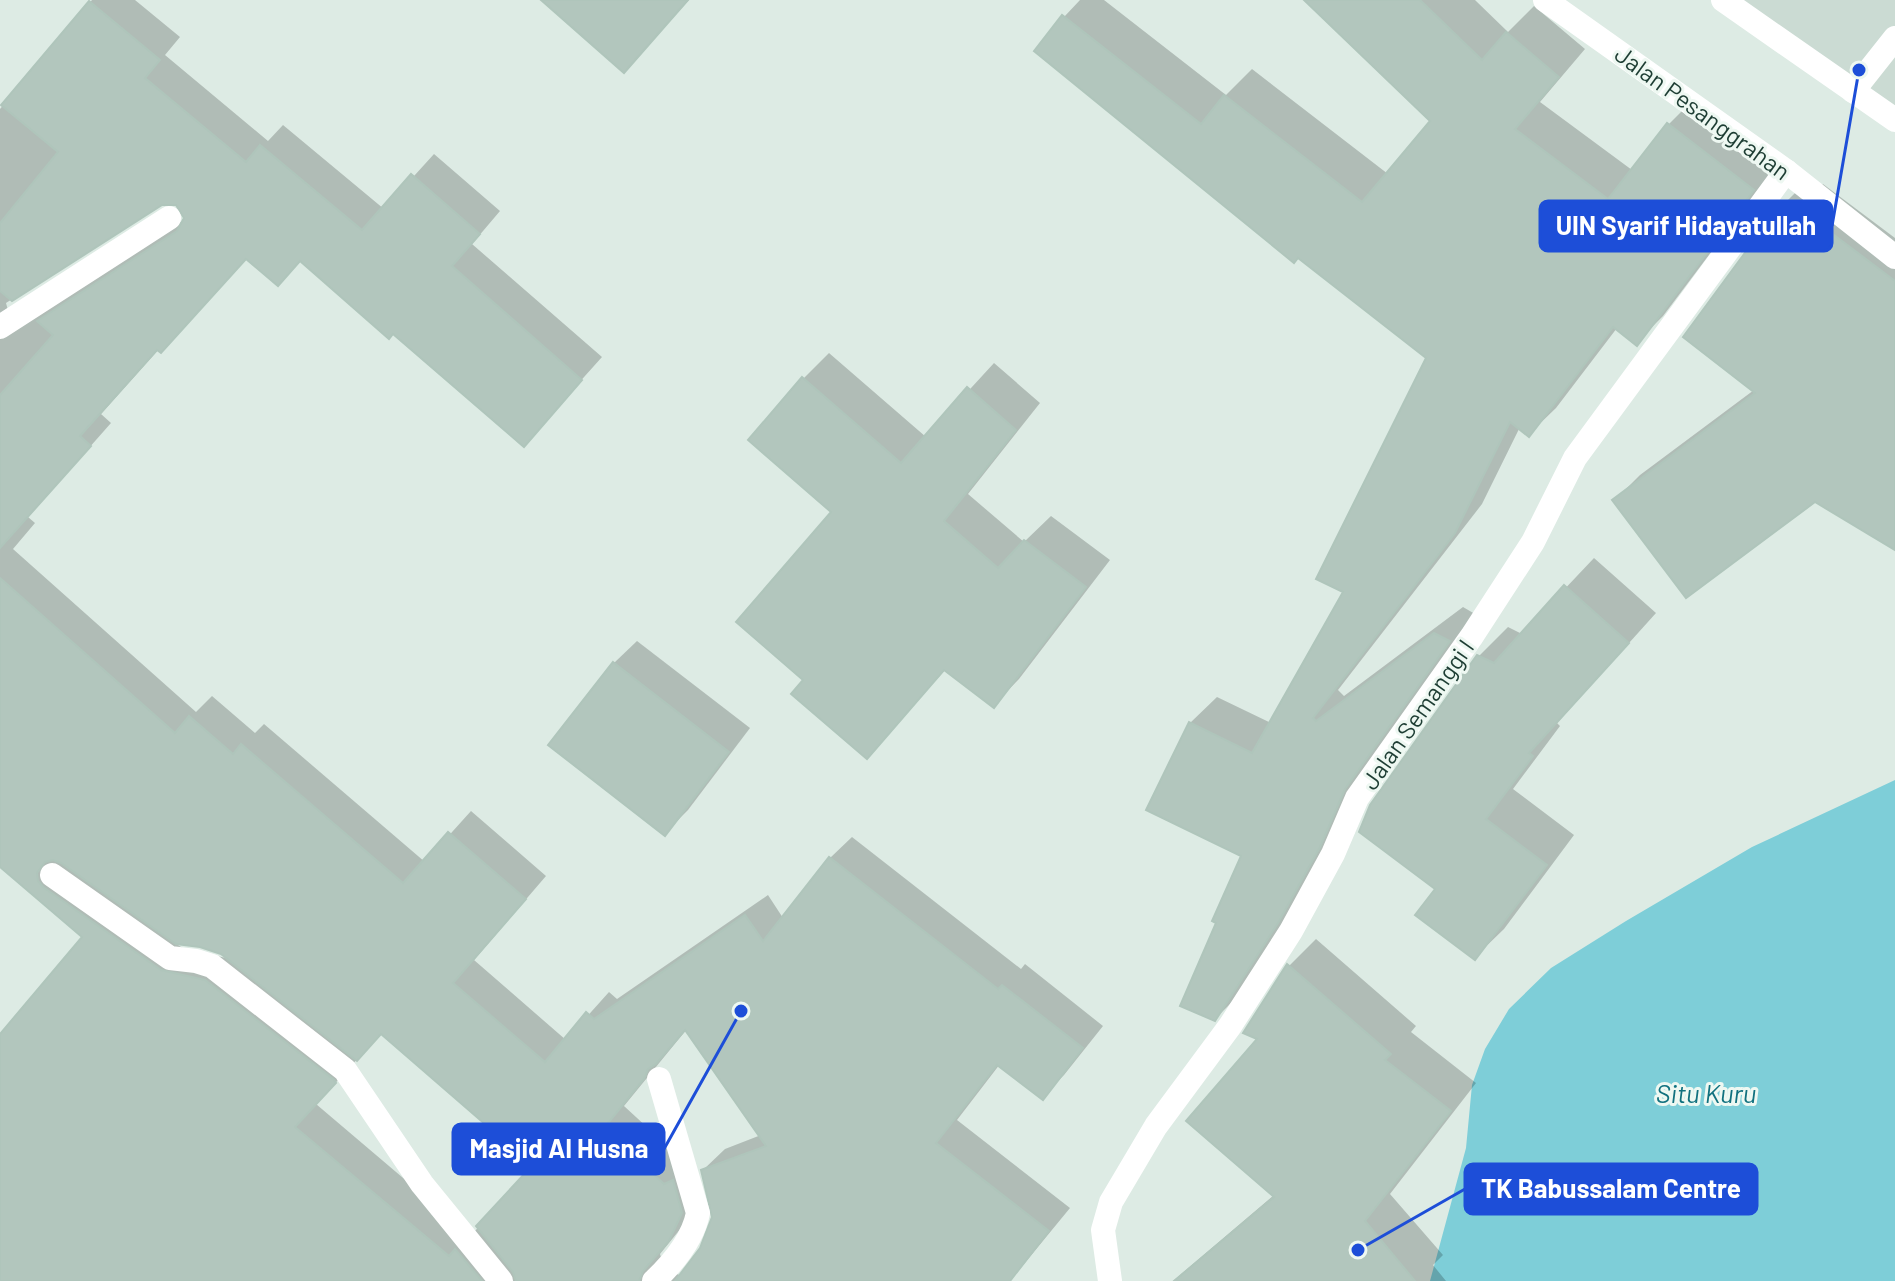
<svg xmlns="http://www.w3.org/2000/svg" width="1895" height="1281" viewBox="0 0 1895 1281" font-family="Barlow,sans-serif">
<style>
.built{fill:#cbdbd3}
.water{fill:#7eced8}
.shadow{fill:#0003;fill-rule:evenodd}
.building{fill:#b2c6bd;stroke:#afc5bb;stroke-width:2}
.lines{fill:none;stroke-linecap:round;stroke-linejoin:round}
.service{stroke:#fff;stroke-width:24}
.minor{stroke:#fff;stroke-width:24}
.labels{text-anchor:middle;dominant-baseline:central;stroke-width:6;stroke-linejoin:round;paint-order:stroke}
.street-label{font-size:24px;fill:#1d3d33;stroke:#eef8f2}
.water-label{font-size:26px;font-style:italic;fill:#11717f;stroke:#eef8f2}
.leader{fill:none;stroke:#1d4ed8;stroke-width:3}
.callout-dot{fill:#1d4ed8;stroke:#eef8f2;stroke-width:3}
.callout{fill:#1d4ed8;stroke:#1d4ed8;stroke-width:3}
.callout-label{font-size:26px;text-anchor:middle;font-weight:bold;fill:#fff}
</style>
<rect width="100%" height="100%" fill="#ddebe4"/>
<polygon class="built" points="1723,0 1895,0 1895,120"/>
<polygon class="water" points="1895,780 1895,1281 1430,1281 1466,1148 1472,1085 1485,1049 1509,1009 1551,968 1626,921 1752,847"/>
<g class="shadow">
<path d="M 92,0 L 135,0 L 180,37 L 165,55 L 268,141 L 283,125 L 384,209 L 434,154 L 500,211 L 472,244 L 602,357 L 524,444 L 394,331 L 302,260 L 278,283 L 247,257 L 159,349 L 101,414 L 111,423 L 28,517 L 35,523 L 13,549 L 196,712 L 212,696 L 255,733 L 264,724 L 425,862 L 471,811 L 546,876 L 474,960 L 566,1040 L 609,992 L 617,999 L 768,895 L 783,918 L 830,858 L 852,837 L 1021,969 L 1025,964 L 1103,1026 L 1064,1075 L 1042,1097 L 1000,1064 L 957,1120 L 1070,1208 L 1010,1281 L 0,1281 L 0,1037 L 85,936 L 0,865 L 0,109 ZM 176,202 L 184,210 L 184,220 L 32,318 L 9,314 L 6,303 L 161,203 ZM 172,941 L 201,945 L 222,952 L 231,959 L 184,949 ZM 687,1029 L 761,1135 L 725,1149 L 703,1170 L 715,1209 L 711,1229 L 689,1269 L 680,1275 L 665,1271 L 660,1254 L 690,1217 L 686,1163 L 624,1106 ZM 382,1032 L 489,1124 L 531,1170 L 474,1232 L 449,1217 L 316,1104 Z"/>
<polygon points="544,0 689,0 624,70"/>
<polygon points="1080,0 1104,0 1226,95 1252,69 1388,174 1433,121 1307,0 1475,0 1508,32 1534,6 1585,49 1540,102 1632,170 1669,124 1696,97 1779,162 1663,316 1636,343 1617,328 1556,408 1529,434 1520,427 1482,504 1338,690 1344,696 1463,607 1475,614 1346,818 1242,992 1215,1019 1218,922 1244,855 1190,723 1217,697 1271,723 1346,592 1429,357 1064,17"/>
<polygon points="1804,184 1814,193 1823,184 1895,238 1895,548 1815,499 1615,500 1640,475 1754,390 1779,209"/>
<polygon points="829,353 926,437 994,363 1040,403 968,494 1024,542 1051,516 1110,560 1019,679 994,705 946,669 866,756 806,680 834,512 803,379"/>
<polygon points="1594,558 1656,613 1557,723 1560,726 1513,789 1574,835 1504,929 1475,957 1437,889 1479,656 1508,627 1522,634"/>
<polygon points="637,641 750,728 688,810 665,833 614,663"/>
<polygon points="1316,939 1416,1026 1411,1032 1476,1083 1390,1194 1443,1255 1433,1265 1446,1281 1173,1281 1274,1195 1260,1038 1246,1032 1289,966"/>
</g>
<g class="building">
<polygon points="541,0 688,0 624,73"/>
<polygon points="1304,0 1420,0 1482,60 1506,32 1559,77 1515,129 1608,199 1667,123 1754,190 1637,346 1613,327 1529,437 1510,422 1455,533 1313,718 1316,721 1434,633 1450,641 1345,789 1320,847 1278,923 1215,1021 1180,1006 1216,923 1212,921 1241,856 1146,810 1189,722 1252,753 1343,592 1316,579 1426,358 1298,258 1294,263 1034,51 1062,15 1201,124 1224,95 1362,202 1430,121"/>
<polygon points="89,1 160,60 145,78 246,162 260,145 362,230 411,174 480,234 452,266 582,380 524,447 393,334 389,339 300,261 278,286 246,259 161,353 157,350 80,436 91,446 0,548 0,395 53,335 37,321 177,231 184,218 176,205 162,205 12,301 0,291 0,223 58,152 1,105"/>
<polygon points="1797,207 1895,281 1895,550 1815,502 1686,598 1612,500 1755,393 1683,337 1778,208 1789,217"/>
<polygon points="802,377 901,463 967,387 1016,430 944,521 998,568 1024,540 1086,587 994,708 944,670 867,759 791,694 803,680 736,622 831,512 748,440"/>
<polygon points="0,578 175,733 189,716 233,754 241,744 403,883 448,832 526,899 453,983 545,1062 586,1012 594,1019 745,915 763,941 829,857 998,989 1002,985 1083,1048 1043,1100 997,1065 936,1143 1049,1231 1010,1281 675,1281 700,1248 712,1217 701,1170 766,1146 685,1030 656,1064 648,1069 644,1079 604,1128 664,1184 673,1180 682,1213 669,1241 643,1271 639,1281 516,1281 513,1272 476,1226 528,1170 481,1130 486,1125 381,1034 357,1061 221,954 200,947 176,944 61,863 53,860 45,862 37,873 38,881 43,887 161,970 205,980 334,1080 336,1083 295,1127 449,1256 455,1249 482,1281 0,1281 0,1034 82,937 0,867"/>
<polygon points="1564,585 1629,643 1529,753 1533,756 1486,819 1547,865 1475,960 1415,915 1435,889 1359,832 1370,805 1477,655 1494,663"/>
<polygon points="613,662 729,752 665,836 548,745"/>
<polygon points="1287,964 1391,1054 1385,1060 1451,1111 1365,1221 1415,1281 1174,1281 1274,1197 1186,1121 1257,1039 1243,1033"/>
</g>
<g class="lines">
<g class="service">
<polyline points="1723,0 1895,120"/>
<polyline points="1853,91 1895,38"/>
</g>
<g class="minor">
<polyline points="1545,0 1786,171 1895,257"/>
<polyline points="0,327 169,218"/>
<polyline points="52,875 170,958 196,961 212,966 345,1070 422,1184 501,1281"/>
<path d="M 654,1281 C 673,1263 693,1239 698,1213 L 659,1079"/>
<polyline points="1110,1281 1103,1230 1111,1202 1156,1126 1230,1026 1291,931 1333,854 1357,798 1472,636 1533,542 1575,458 1786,171"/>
</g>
</g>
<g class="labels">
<g class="street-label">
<text transform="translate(1703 112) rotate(36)">Jalan Pesanggrahan</text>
<text transform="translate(1417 714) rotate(-55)">Jalan Semanggi I</text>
</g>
<g class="water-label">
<text x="1706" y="1092">Situ Kuru</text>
</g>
</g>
<path class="leader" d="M1859 70L1832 226M741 1011L664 1149M1358 1250L1465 1189"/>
<g class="callout-dot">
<circle cx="1859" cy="70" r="8"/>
<circle cx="741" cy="1011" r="8"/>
<circle cx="1358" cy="1250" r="8"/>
</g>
<g class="callout">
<rect x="1540" y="201" width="292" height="50" rx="8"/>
<rect x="453" y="1124" width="211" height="50" rx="8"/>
<rect x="1465" y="1164" width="292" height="50" rx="8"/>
</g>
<g class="callout-label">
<text x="1686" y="235">UIN Syarif Hidayatullah</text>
<text x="559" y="1158">Masjid Al Husna</text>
<text x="1611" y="1198">TK Babussalam Centre</text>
</g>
</svg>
